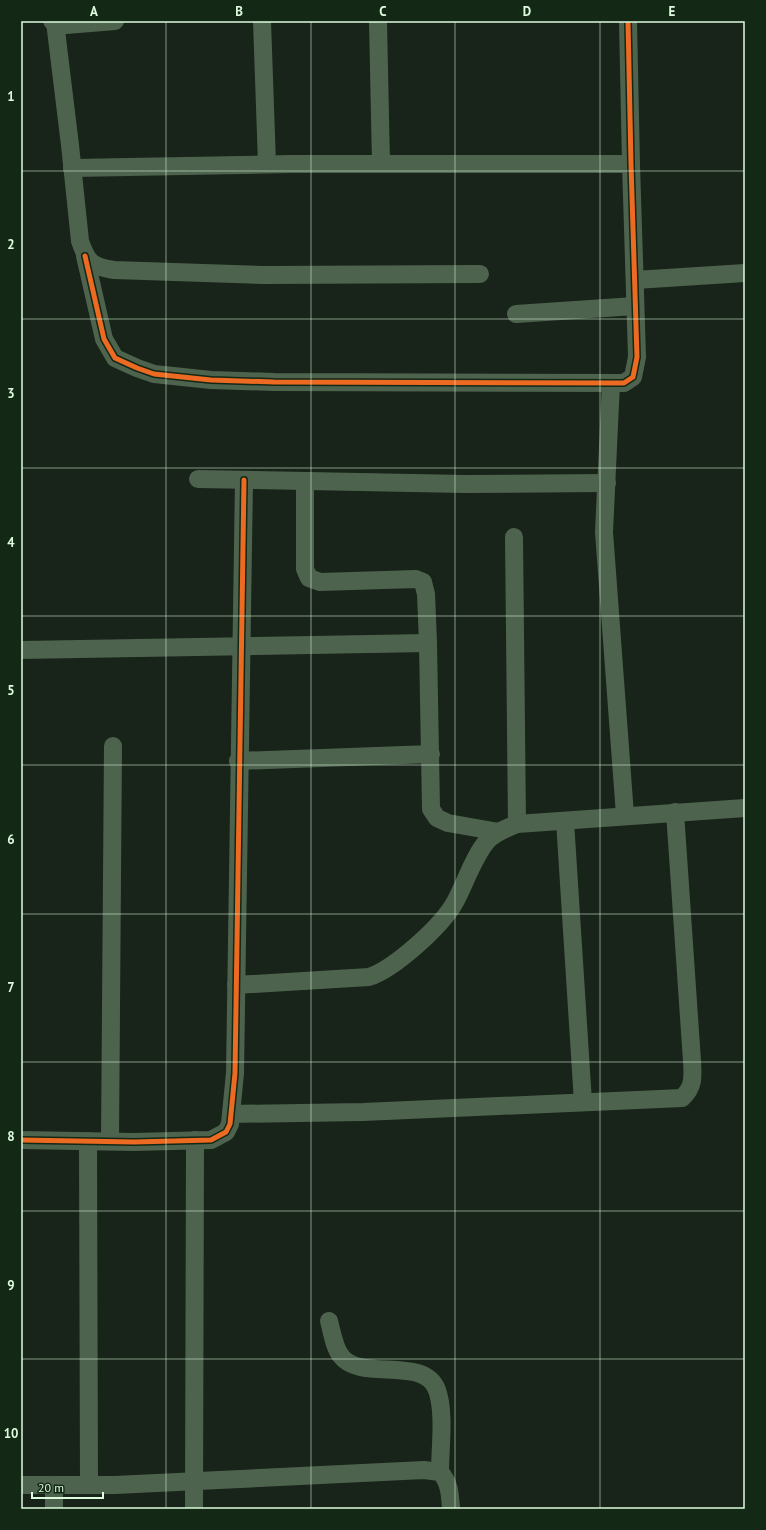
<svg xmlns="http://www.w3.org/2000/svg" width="766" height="1530" viewBox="0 0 766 1530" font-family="'PT Sans',sans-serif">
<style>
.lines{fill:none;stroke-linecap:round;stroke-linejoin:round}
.minor{stroke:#4e634e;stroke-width:18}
.cycleway-casing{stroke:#132815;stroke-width:8}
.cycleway{stroke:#ed6a23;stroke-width:5}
.grid{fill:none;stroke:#ddfcde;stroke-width:1;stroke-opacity:0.55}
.neatline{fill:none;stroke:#ddfcde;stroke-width:1.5}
.grid-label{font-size:13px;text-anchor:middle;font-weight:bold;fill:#ddfcde}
</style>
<rect width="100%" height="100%" fill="#182319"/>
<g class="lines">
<g class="minor">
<polyline points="52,21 66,25 115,21"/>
<polyline points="262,21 267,164"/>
<polyline points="378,21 381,164"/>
<path d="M 55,22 L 70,145 L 80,241 C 87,262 92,267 114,270 L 264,275 L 480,274"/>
<polyline points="72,168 291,164 631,164"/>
<polyline points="85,256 104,339 115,358 137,368 154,374 211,380 274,382 624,383 633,377 637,357 631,164 628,21"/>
<polyline points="635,280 745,273"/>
<polyline points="516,314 635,306"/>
<polyline points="611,383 604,532 625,815"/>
<polyline points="198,479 465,484 607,483"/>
<polyline points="305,481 305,569 309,578 320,582 416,579 423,582 426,594 428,643 431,809 437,818 448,823 499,832"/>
<polyline points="514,537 517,824"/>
<polyline points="21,650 428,643"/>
<polyline points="238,761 431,754"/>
<polyline points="565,821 583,1102"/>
<path d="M 236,985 L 369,977 C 394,969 442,926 455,902 C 465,884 474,855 488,840 C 496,832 507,828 517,824 L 745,808"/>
<path d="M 231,1114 L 363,1112 L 682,1098 C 694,1087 693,1077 692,1061 L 675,812"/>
<polyline points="21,1140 134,1142 211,1140 226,1132 230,1124 235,1073 244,480"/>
<polyline points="88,1141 89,1485"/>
<polyline points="110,1141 113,746"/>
<path d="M 329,1321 C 332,1332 334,1347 341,1356 C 360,1382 424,1355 437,1390 C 445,1412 440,1448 440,1472"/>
<path d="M 21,1485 L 115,1485 L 424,1470 L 440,1472 C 450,1483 450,1495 451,1509"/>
<polyline points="54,1485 54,1509"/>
<polyline points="194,1509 195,1140"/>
</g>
<g class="cycleway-casing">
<g id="cycleway">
<polyline points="85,256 104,339 115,358 137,368 154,374 211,380 274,382 624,383 633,377 637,357 631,164 628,21"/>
<polyline points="21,1140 134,1142 211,1140 226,1132 230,1124 235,1073 244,480"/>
</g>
</g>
<use href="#cycleway" class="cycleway"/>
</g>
<path class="grid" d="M 166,21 L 166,1509M 311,21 L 311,1509M 455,21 L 455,1509M 600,21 L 600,1509M 21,171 L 745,171M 21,319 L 745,319M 21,468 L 745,468M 21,616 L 745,616M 21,765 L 745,765M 21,914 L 745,914M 21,1062 L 745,1062M 21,1211 L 745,1211M 21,1359 L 745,1359"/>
<rect width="766" height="1530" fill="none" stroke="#132815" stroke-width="44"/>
<path d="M32 1492v6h71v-6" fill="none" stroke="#ddfcde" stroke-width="2"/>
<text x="38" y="1492" font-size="12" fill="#ddfcde" stroke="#132815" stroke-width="3" paint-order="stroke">20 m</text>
<rect x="22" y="22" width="722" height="1486" class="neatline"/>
<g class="grid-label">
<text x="94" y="16">A</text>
<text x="239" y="16">B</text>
<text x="383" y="16">C</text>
<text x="527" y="16">D</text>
<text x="672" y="16">E</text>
<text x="11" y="101">1</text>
<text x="11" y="249">2</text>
<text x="11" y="398">3</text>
<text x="11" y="547">4</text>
<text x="11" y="695">5</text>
<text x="11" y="844">6</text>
<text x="11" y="992">7</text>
<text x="11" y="1141">8</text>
<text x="11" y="1290">9</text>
<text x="11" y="1438">10</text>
</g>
</svg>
